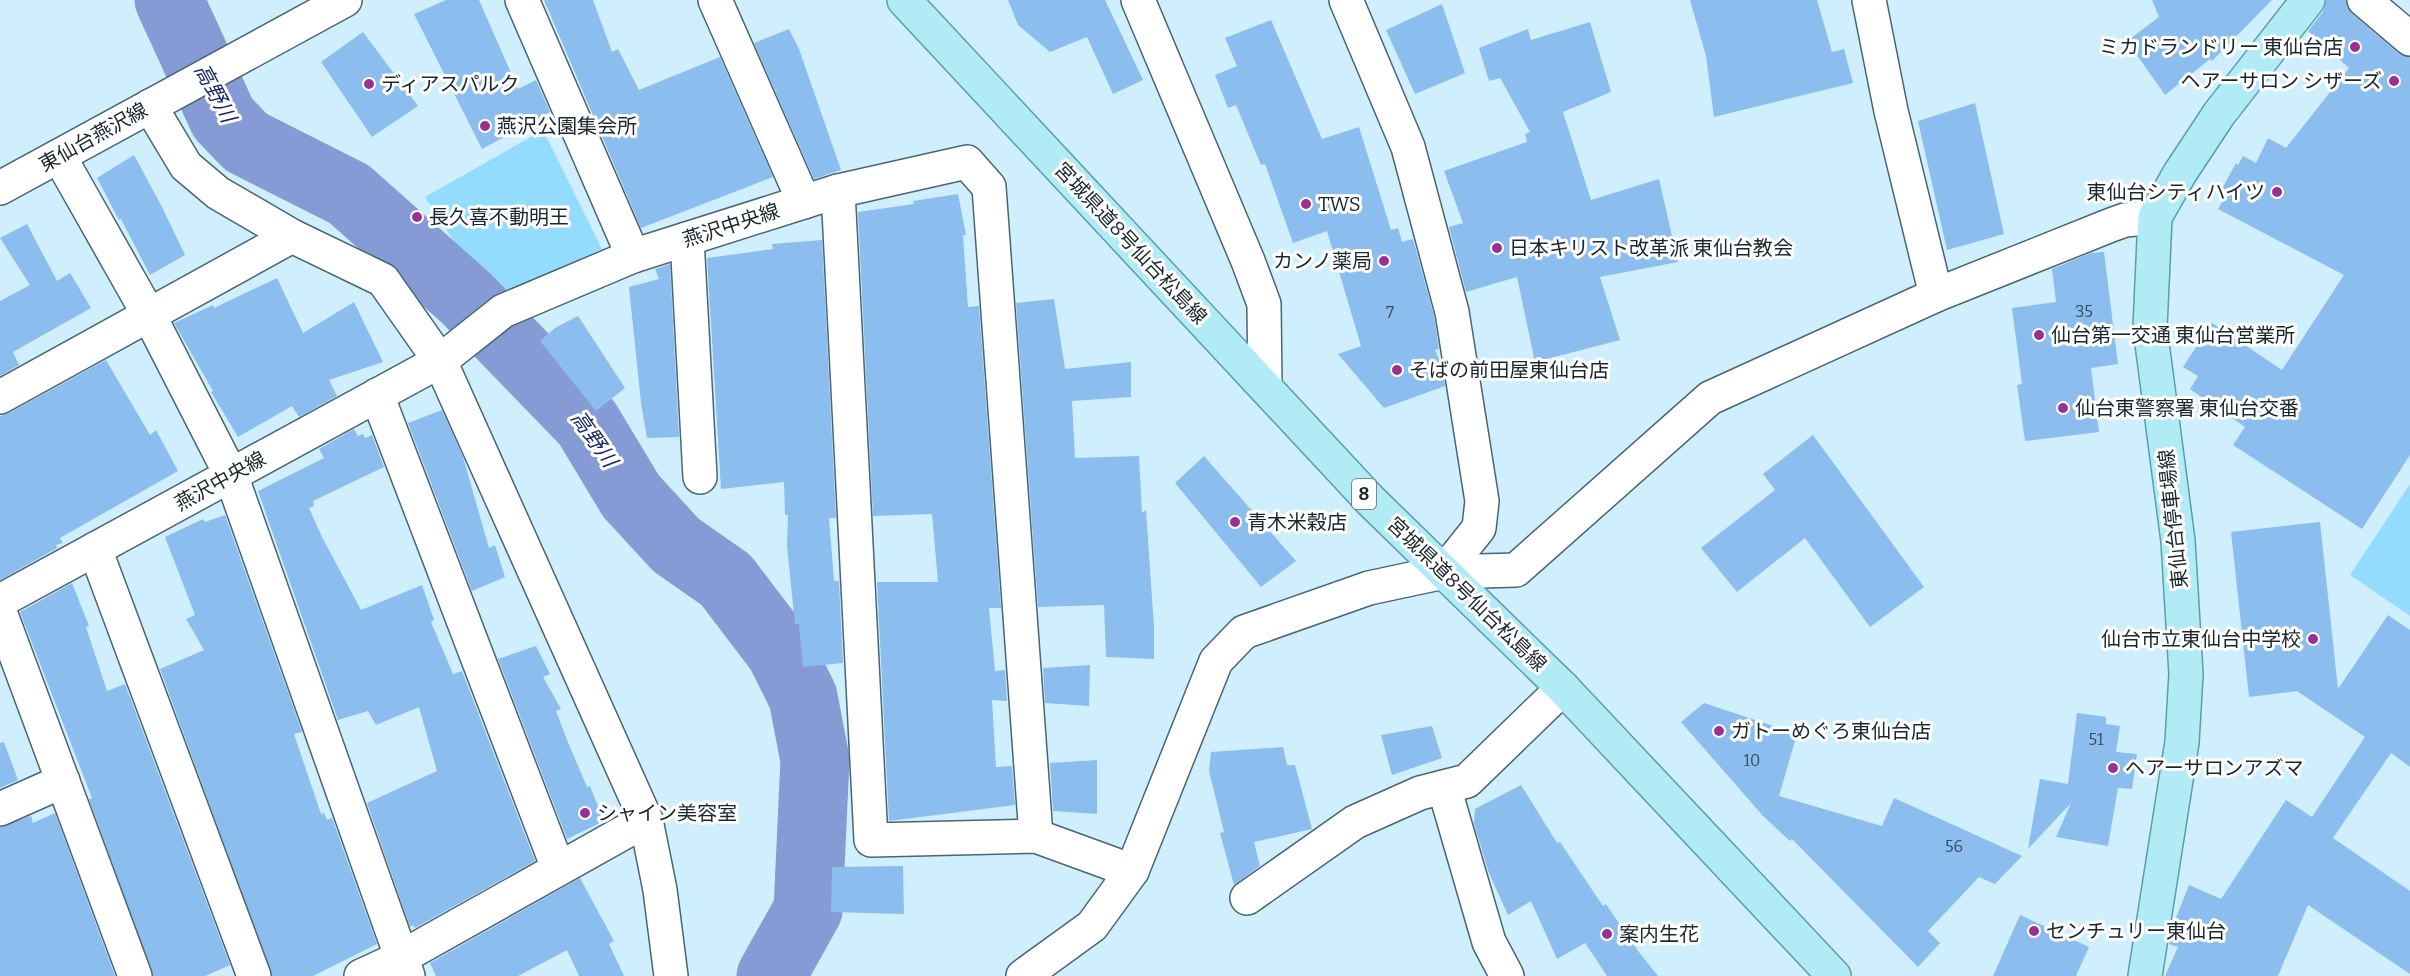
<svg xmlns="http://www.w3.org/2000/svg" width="2410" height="976" viewBox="0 0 2410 976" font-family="Bitter,'Noto Sans JP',serif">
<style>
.green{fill:#94dcfe}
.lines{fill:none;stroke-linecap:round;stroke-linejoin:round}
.river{stroke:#869ad5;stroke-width:69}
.building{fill:#8bbdef}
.minor-casing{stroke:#4a6572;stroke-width:36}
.major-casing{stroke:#5a9eaa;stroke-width:36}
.minor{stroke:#fff;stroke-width:33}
.major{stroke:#b1ebf5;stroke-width:33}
.poi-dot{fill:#993195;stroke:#fff;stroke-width:2}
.labels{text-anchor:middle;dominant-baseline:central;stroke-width:6;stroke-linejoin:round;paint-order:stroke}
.number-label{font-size:16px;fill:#364c5c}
.shield{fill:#fff;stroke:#5f676b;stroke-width:1.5}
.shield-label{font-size:18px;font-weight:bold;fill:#1a262b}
.poi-label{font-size:20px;fill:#1a262b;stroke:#fff;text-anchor:start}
.street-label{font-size:20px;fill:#1a262b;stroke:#fff}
.water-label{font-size:21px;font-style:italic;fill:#19266a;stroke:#fff}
</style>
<rect width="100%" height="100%" fill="#d0effe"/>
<g class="green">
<polygon points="543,130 602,249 492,299 425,197"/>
<polygon points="2410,484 2410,616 2350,575"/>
</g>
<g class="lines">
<polyline class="river" points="169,0 223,118 246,142 349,194 466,298 587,423 631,496 676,545 726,580 780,651 803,697 815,760 808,910 771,976"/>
</g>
<g class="building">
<polygon points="446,0 479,0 518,89 536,80 550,112 482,149 414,14"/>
<polygon points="544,0 593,0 612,52 618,49 639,90 720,57 773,177 641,228"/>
<polygon points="1008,0 1105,0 1143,80 1113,94 1087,37 1050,52 1018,25"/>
<polygon points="1690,0 1817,0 1832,52 1844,49 1853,83 1714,117 1706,56"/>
<polygon points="2152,0 2272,0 2212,61 2210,59 2165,95 2127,41 2159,17"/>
<polygon points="2326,0 2346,0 2347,7 2352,14 2398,53 2410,57 2410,455 2362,529 2233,445 2245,427 2190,389 2198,376 2183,367 2212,323 2282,370 2344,275 2218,209 2224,199 2218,196 2236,163 2238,165 2243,156 2256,163 2268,138 2286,148 2349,68 2308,31 2323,12"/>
<polygon points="1442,4 1465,73 1415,94 1386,30"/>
<polygon points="1271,20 1322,139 1359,127 1391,230 1398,228 1402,242 1413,239 1434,316 1439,349 1435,350 1442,367 1445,386 1384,408 1338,354 1361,346 1327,231 1293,243 1265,164 1261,165 1236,105 1228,108 1215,75 1237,66 1225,38"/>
<polygon points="1590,22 1611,92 1563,112 1591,200 1659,179 1678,262 1600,277 1620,340 1535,362 1517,277 1466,292 1449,227 1463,223 1444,171 1527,142 1525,134 1530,132 1500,78 1489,81 1479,48 1528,29 1531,40"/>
<polygon points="789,29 799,49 841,170 814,179 754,43"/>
<polygon points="363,32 418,106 372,137 321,62"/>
<polygon points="1975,103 2004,234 1947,250 1918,121"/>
<polygon points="134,155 161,205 185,255 150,275 121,219 119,220 97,178"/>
<polygon points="958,194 966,235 963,235 968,307 979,306 1001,608 989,608 995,671 1005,670 1007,701 992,700 996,767 1012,766 1015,805 889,821 877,582 938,582 932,514 873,516 858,212 914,204 913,201"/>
<polygon points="27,224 57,281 70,273 91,308 13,352 19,365 0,376 0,301 30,285 0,238"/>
<polygon points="822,240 836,518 829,518 834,581 839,581 843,663 803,667 799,624 795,624 787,546 788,515 785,515 784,482 721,489 707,258 773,249 772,244"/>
<polygon points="2104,252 2118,364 2091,368 2099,432 2025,441 2017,385 2022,384 2012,308 2056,302 2052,269 2091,253"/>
<polygon points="670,264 679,437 647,438 641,403 629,287 659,279 655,269"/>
<polygon points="277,278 303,333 354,302 383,362 329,380 337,396 299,417 292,406 238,437 211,392 213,391 174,323 213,305 214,308"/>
<polygon points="1054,299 1065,369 1131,362 1131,397 1072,401 1075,458 1139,456 1142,513 1146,510 1154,627 1154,659 1106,657 1104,605 1038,607 1016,303"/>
<polygon points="578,316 625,388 596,411 540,341 555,328"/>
<polygon points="106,360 150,435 156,430 178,471 60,538 63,543 56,545 57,548 0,580 0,416 9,413"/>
<polygon points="442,410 463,457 489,548 495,545 505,577 472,591 408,423"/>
<polygon points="354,429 358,436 363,434 365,438 372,435 384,467 313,501 314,506 309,508 322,537 361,610 422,585 434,620 431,622 453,674 462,671 535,861 415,928 413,925 410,927 367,803 437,771 419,707 376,725 368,711 338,720 258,491 324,458 319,449"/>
<polygon points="1813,435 1924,587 1870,627 1805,538 1737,592 1701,548 1775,490 1763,474"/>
<polygon points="1204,456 1296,561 1261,587 1175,483"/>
<polygon points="225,515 302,732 294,734 321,814 324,813 327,820 332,818 377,944 313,976 272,976 160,669 204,650 186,619 195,615 165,537 203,519 205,522"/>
<polygon points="2320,522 2338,689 2388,615 2410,630 2410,767 2391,753 2333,838 2410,891 2410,974 2308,905 2278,976 2165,976 2178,947 2169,944 2172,928 2189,885 2221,899 2286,800 2312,817 2365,737 2297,691 2249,697 2231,532"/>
<polygon points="72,583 89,626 86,627 107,691 125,684 230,965 205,976 153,976 89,799 92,798 20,612"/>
<polygon points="536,646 550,674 543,677 561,709 556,711 567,740 587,787 590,786 604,821 567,839 498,659"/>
<polygon points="1090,665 1089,706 1045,703 1043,668"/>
<polygon points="1704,703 1797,734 1779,796 1882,826 1894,798 2022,856 1995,884 1979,877 1928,931 1940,943 1918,967 1792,839 1790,841 1763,816 1681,722"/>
<polygon points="2077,713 2106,717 2106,724 2120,726 2116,752 2137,754 2132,789 2118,788 2108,846 2056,837 2071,803 2028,849 2040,779 2068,784"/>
<polygon points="1432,726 1442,758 1392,775 1381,735"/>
<polygon points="4,742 18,780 0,788 0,743"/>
<polygon points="1283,747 1287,765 1295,765 1312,829 1254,842 1260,866 1234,885 1220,833 1224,832 1209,771 1211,752"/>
<polygon points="1097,760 1097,814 1053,811 1050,763"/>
<polygon points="1521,785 1557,843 1560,842 1603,906 1606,904 1638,951 1658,976 1607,976 1585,943 1557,959 1531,901 1508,915 1489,873 1474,824 1475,809"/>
<polygon points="55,813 115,976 0,976 0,827 31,816 33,823"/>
<polygon points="903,866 904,914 831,912 832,867"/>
<polygon points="580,878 614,941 609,944 624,976 579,976 567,950 518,976 436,976 430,963"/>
<polygon points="2020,915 2089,947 2076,976 1993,976"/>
</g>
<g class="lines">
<g class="minor-casing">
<g id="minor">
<polyline points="522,0 633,256"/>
<polyline points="715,0 804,202"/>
<polyline points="1138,0 1248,261 1264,304 1265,387"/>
<polyline points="1346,0 1408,147 1452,312 1482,501 1479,528 1444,572"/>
<polyline points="1869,0 1891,111 1936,295"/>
<polyline points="2364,0 2410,39"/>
<polyline points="150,106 186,166 218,193 292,236 383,280 440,361 646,820 400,958 361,976"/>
<polyline points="59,156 149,315 231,475 408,976"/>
<polyline points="0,188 345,0"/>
<polyline points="838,191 871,840 1036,836 1132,871"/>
<polyline points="687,239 700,477"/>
<polyline points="377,395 558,868"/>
<polyline points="0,397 292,236"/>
<polyline points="95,549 254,976"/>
<polyline points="0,601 440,361 503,311 633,256 838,191 967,162 989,187 1036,836"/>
<polyline points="0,612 135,976"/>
<polyline points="1444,787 1489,942 1507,976"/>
<polyline points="0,809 63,781"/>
<polyline points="646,820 660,890 671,976"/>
<polyline points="1247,898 1355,822 1420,793 1467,781 1563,688"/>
<polyline points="1023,976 1092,926 1132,871 1216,661 1244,632 1369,588 1444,572 1516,570 1710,398 1936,295 2111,225 2125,220 2155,217"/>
</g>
</g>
<g class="major-casing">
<g id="major">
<polyline points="904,0 1371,501 1563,688 1834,976"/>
<polyline points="2145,976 2182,742 2186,674 2178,541 2150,328 2155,217 2180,173 2219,114 2308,0"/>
</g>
</g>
<use href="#minor" class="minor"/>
<use href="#major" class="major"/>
</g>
<g class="poi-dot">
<circle cx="2355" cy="47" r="6"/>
<circle cx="2394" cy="81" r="6"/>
<circle cx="369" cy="84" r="6"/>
<circle cx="485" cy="126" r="6"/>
<circle cx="2277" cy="192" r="6"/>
<circle cx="1306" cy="204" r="6"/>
<circle cx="417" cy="217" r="6"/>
<circle cx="1497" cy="248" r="6"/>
<circle cx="1384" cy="261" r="6"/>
<circle cx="2039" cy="335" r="6"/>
<circle cx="1397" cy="370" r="6"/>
<circle cx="2063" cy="408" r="6"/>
<circle cx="1235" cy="522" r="6"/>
<circle cx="2313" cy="639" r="6"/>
<circle cx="1719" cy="731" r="6"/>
<circle cx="2113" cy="768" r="6"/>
<circle cx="585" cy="813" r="6"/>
<circle cx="2034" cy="931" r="6"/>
<circle cx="1607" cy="934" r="6"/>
</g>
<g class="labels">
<g class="number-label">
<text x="2084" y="311">35</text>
<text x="1390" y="312">7</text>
<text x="2096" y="739">51</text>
<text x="1752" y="760">10</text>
<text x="1954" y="846">56</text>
</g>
<rect class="shield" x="1352" y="479" width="24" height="30" rx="4.5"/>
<g class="shield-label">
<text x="1364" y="494">8</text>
</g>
<g class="poi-label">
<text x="2343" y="47" text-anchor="end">ミカドランドリー 東仙台店</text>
<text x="2382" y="81" text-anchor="end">ヘアーサロン シザーズ</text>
<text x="381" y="84">ディアスパルク</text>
<text x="497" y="126">燕沢公園集会所</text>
<text x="2265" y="192" text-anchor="end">東仙台シティハイツ</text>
<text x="1318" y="204">TWS</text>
<text x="429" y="217">長久喜不動明王</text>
<text x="1509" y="248">日本キリスト改革派 東仙台教会</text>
<text x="1372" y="261" text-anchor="end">カンノ薬局</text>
<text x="2051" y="335">仙台第一交通 東仙台営業所</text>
<text x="1409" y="370">そばの前田屋東仙台店</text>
<text x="2075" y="408">仙台東警察署 東仙台交番</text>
<text x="1247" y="522">青木米穀店</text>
<text x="2301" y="639" text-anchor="end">仙台市立東仙台中学校</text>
<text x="1731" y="731">ガトーめぐろ東仙台店</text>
<text x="2125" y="768">ヘアーサロンアズマ</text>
<text x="597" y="813">シャイン美容室</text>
<text x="2046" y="931">センチュリー東仙台</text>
<text x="1619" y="934">案内生花</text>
</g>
<g class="street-label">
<text transform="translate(93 137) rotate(-29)">東仙台燕沢線</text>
<text transform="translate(731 225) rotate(-18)">燕沢中央線</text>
<text transform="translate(1131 243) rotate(47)">宮城県道8号仙台松島線</text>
<text transform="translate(220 481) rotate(-29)">燕沢中央線</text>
<text transform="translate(2173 519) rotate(-96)">東仙台停車場線</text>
<text transform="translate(1467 594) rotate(44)">宮城県道8号仙台松島線</text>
</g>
<g class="water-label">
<text transform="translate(215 93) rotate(62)">高野川</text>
<text transform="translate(594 439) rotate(55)">高野川</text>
</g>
</g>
</svg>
